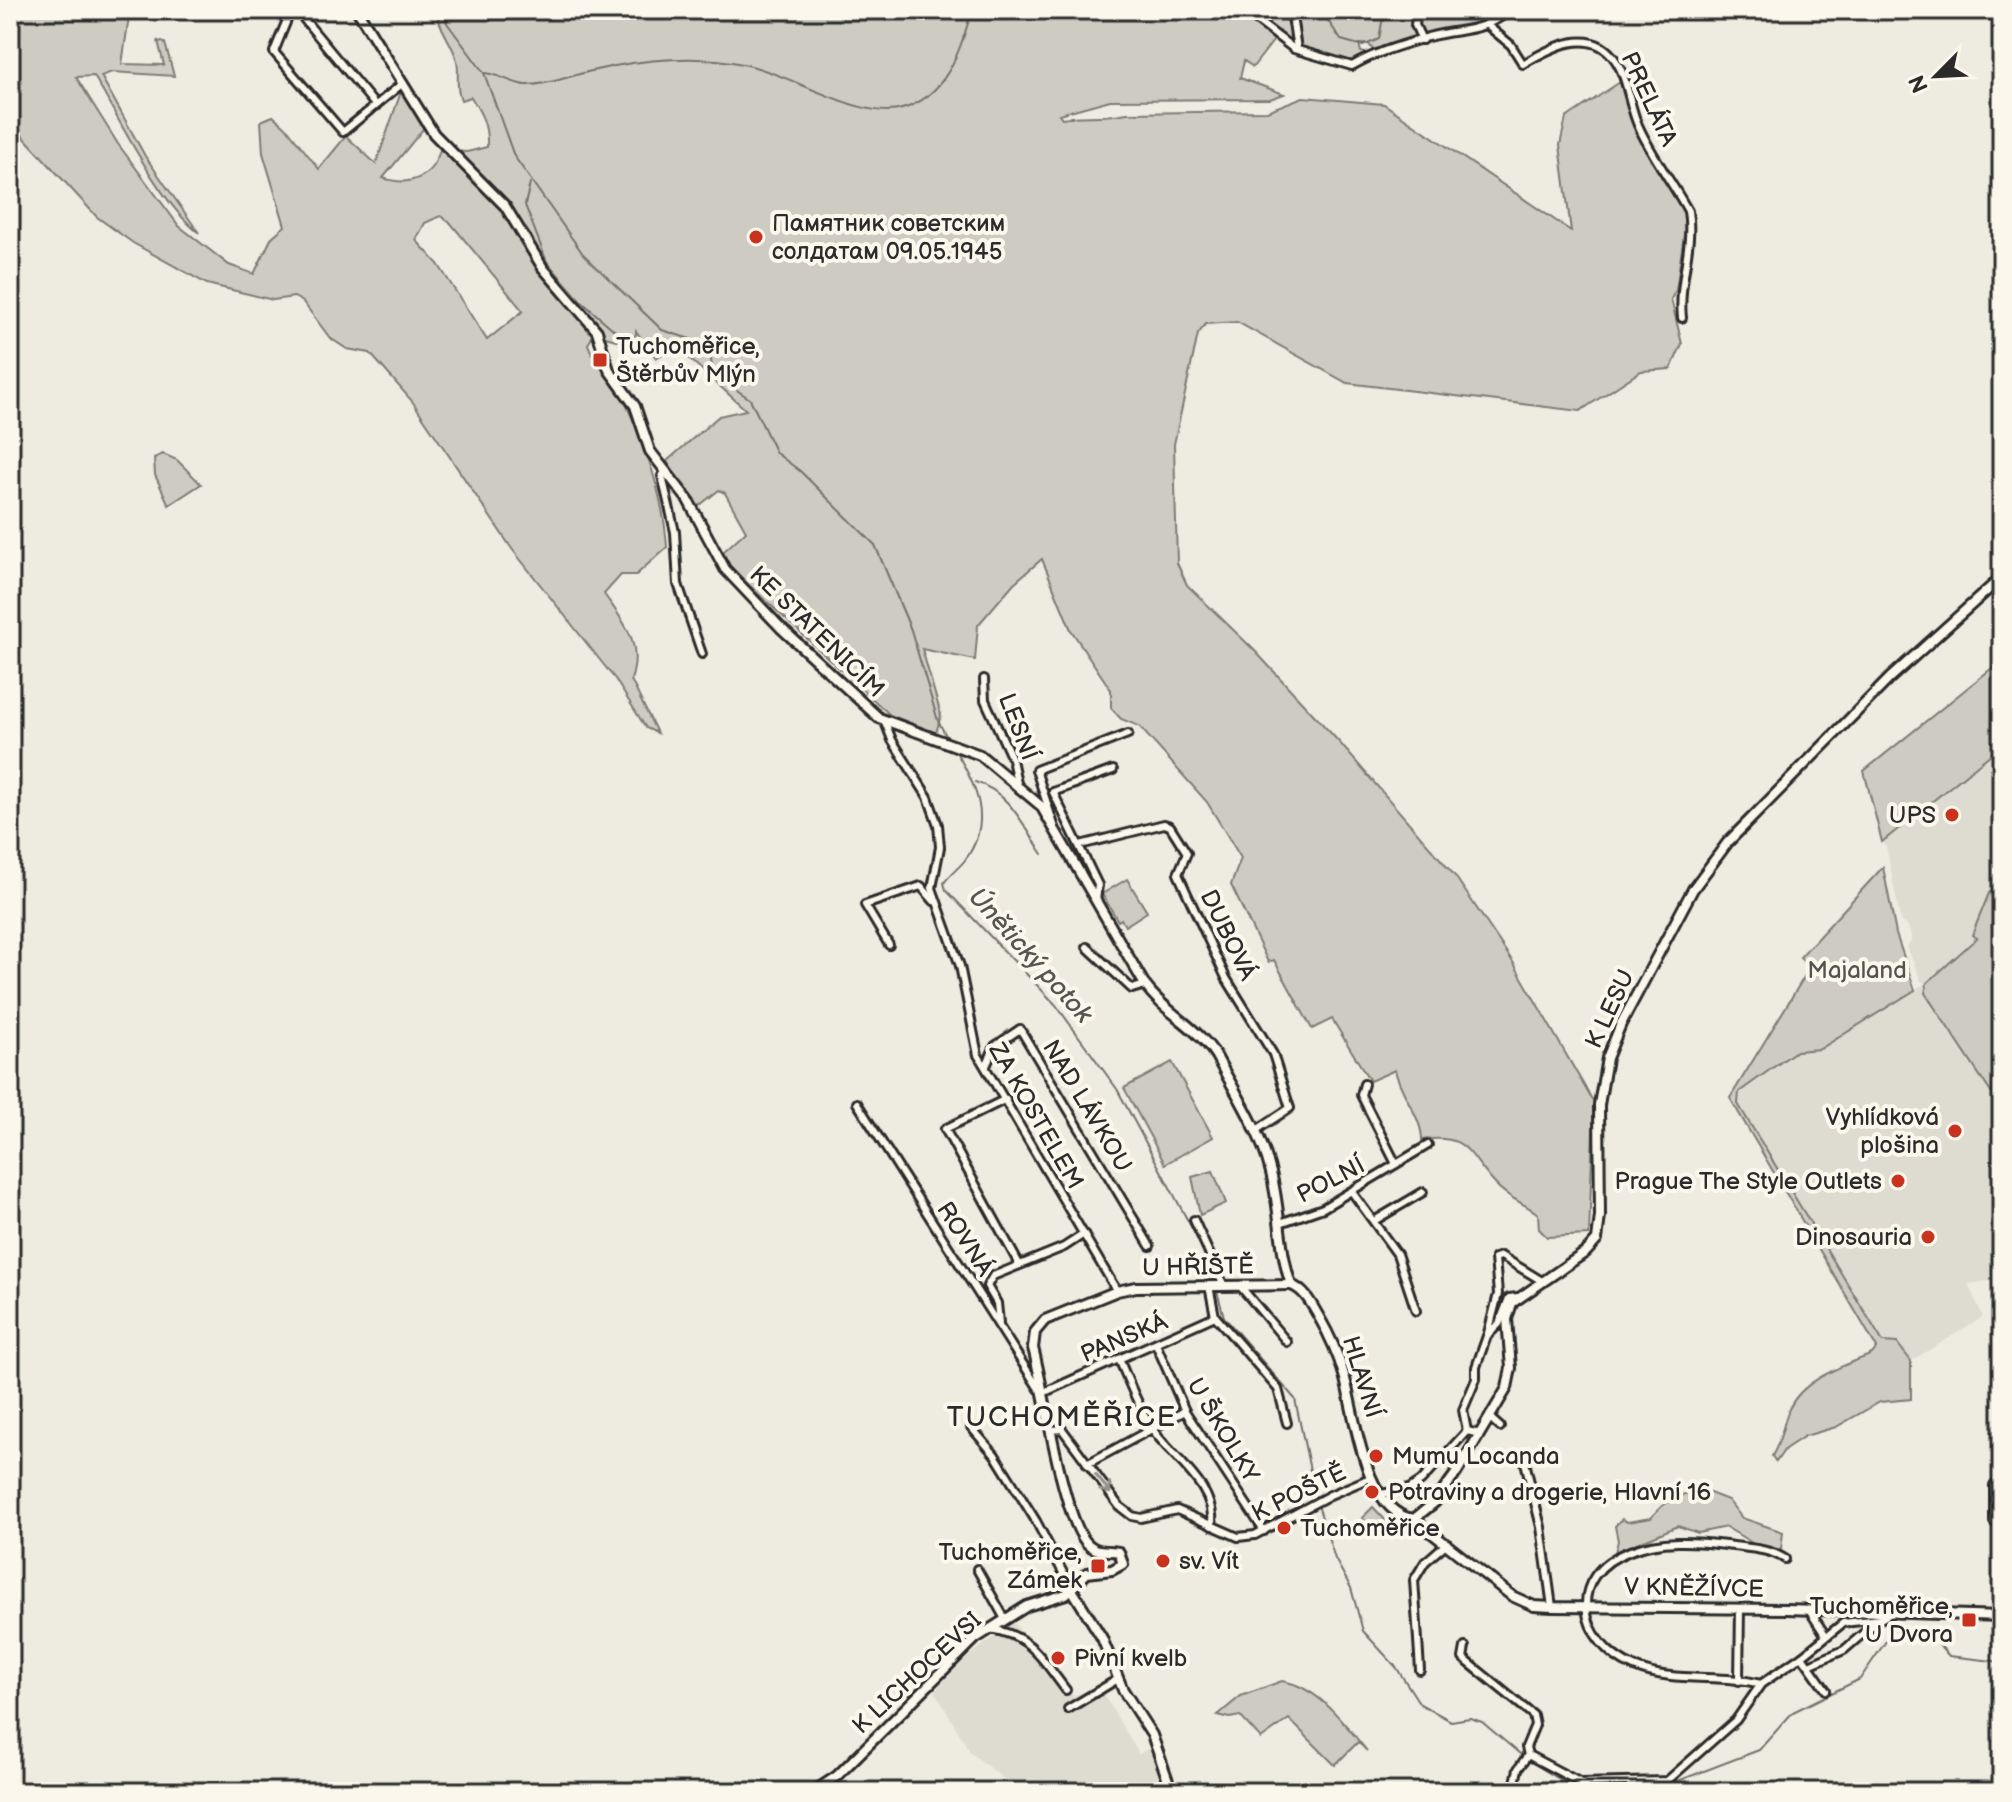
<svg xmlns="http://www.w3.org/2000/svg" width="2012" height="1802" viewBox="0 0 2012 1802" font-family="'Balsamiq Sans',sans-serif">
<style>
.built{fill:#dedbd1}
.green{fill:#cecbc2;stroke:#7c7b76;stroke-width:2;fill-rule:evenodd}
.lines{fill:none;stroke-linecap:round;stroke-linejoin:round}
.stream{stroke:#74726e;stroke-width:2}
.minor-casing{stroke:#2b2b2b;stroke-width:12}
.tertiary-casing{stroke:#2b2b2b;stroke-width:14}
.minor{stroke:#fbf7ec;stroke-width:6}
.tertiary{stroke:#fbf7ec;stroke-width:8}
.oneway{stroke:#93918c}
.poi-dot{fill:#c8321e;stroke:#fbf7ec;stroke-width:3}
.labels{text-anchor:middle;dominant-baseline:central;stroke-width:8;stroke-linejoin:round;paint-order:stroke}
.street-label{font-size:24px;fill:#2b2b2b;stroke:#fbf7ec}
.poi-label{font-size:24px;fill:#2b2b2b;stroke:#fbf7ec;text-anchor:start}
.park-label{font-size:24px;fill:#545351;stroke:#fbf7ec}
.water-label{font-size:26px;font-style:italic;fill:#555552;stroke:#fbf7ec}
.quarter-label{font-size:28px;letter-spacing:2px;fill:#2b2b2b;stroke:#fbf7ec}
</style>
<rect width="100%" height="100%" fill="#eeebe0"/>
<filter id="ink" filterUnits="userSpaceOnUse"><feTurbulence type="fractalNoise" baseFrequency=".0125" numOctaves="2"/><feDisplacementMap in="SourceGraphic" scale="16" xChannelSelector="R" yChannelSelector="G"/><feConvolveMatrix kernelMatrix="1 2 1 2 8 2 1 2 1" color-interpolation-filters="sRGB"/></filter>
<g filter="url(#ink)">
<g class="built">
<polygon points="2002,745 2002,882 1989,893 1972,935 2002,948 2002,1279 1968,1284 1983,1317 1911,1361 1897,1343 1884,1342 1738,1105 1739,1092 1801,1048 1925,984 1921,981 1907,947 1912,939 1908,926 1901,922 1886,846 1882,842"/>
<polygon points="1013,1622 1073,1696 1099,1687 1139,1754 1155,1745 1171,1792 1020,1792 970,1752 935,1691 962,1662"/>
</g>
<g class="green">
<path d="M 10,10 L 130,10 L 122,64 L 164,65 L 158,41 L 165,43 L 174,76 L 112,72 L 101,76 L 145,156 L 199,233 C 159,202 120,121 94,76 L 76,77 L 118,144 L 179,226 L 229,265 L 254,274 L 272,237 L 285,226 L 263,153 L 261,121 L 273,116 L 285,126 L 319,169 L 346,136 L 376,164 L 402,89 L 424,128 L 383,178 C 410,187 432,178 440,150 L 467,152 L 487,147 C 488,126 482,114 471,97 L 461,100 C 454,84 461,72 456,57 C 450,40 439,28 436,10 L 1059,10 L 1060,17 L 1061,10 L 1506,10 L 1483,23 L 1422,35 L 1374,52 L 1369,44 L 1359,44 L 1361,52 L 1369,54 L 1347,66 L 1294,48 L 1277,36 L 1253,67 L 1244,61 L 1240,78 L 1284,94 L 1270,99 L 1110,100 L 1059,114 L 1062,118 C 1085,115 1105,118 1127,113 L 1267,111 L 1303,97 L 1384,104 L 1571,231 L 1560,145 L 1566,118 L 1620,82 L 1630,116 L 1645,148 L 1684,212 L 1685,228 L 1676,290 L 1671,299 L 1682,344 L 1671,369 L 1641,371 L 1580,411 L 1347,383 L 1237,322 L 1206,324 L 1198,334 L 1174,444 L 1177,563 L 1187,585 L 1255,651 L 1339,742 L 1455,876 L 1513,962 L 1594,1103 L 1589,1235 L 1547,1237 L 1539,1229 L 1538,1214 C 1525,1204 1508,1198 1496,1185 C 1467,1155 1470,1133 1422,1140 C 1422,1117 1401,1096 1395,1070 L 1370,1081 L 1332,1019 L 1312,1029 L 1274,960 L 1268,962 L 1231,885 L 1241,858 L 1207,802 L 1139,726 L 1121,719 L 1111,708 L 1111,690 L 1071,630 L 1042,559 L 1014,583 L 978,625 L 975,660 L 922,649 L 941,715 L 936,733 L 890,715 L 727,565 L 723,552 L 746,531 L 725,493 L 719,490 L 695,509 L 667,461 L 719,416 L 746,410 L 669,340 L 664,353 L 656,358 L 636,331 L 636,335 L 623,342 L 602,336 L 571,300 L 568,304 L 594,334 L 588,344 L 596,364 L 604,366 C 637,416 663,487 667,547 L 636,575 L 621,575 L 604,594 C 625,624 643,643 631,680 L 657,733 L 646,728 L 615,679 L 512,549 L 412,401 L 370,353 L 347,349 L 330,338 L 303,302 L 294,297 L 273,300 L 207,284 L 133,243 L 97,217 L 10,122 ZM 440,216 L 449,221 L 523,311 L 487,340 L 438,264 L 416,240 L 425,223 Z"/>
<polygon points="163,454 177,460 201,484 169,505 155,475 154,458"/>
<polygon points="2002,660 2002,745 1882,842 1864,771"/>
<path d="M 1883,867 L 1896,934 L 1915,990 L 1820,1049 L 1796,1051 L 1739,1092 L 1738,1104 L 1883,1342 L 1897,1343 L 1911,1361 L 1911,1399 L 1880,1402 L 1836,1427 L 1805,1436 L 1785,1449 L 1776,1462 L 1772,1456 C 1781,1442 1783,1424 1789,1409 C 1803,1378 1844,1366 1872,1354 L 1877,1348 L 1730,1098 L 1809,969 L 1800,957 Z"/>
<polygon points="1127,879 1147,912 1125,926 1121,919 1118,921 1102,894"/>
<polygon points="2002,883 2002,1091 1992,1094 1925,993 1927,983 1977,938 1972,935 1989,893"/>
<polygon points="1172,1062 1213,1137 1165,1164 1124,1088"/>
<polygon points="1213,1171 1226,1203 1200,1215 1192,1177"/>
<path d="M 1702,1490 L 1728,1500 L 1742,1518 L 1783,1532 L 1781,1549 L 1762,1549 L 1726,1527 L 1698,1533 L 1678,1526 L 1615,1552 L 1618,1541 L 1615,1526 L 1622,1519 L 1627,1522 L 1651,1518 C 1663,1501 1682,1493 1702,1490 Z"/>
<polygon points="1373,1507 1394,1529 1384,1539 1362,1518"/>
<path d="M 1282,1681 C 1319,1687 1344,1723 1367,1751 L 1358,1742 L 1335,1765 L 1289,1719 L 1261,1739 L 1240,1716 L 1230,1718 L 1218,1715 L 1241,1696 Z"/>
</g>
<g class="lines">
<g class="stream">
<polyline points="444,10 447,23 484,73 514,156 583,254 662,330 709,345 713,374 750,399 776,453 800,471 875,545 911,630 938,721 949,741"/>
<polyline points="1321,10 1341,40 1363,46 1379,39 1382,22 1393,10"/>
<path d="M 484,73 C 498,74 511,83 525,85 C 546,86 575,74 596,70 C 643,59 700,54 747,65 C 790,74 862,121 902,109 C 947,96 960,50 972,10"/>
<polyline points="530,183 525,205 547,262 582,302 622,337"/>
<path d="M 955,750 C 976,785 994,821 965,860 C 959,868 950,874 944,883 L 946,890 L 1056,1005 L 1117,1089 L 1210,1262"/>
<path d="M 975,782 C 1009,791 1024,827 1043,854"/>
<polyline points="1213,1267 1216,1285"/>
<polyline points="1217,1291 1224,1317 1295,1399 1316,1499"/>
<polyline points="1318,1505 1335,1559 1351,1588 1363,1631 1396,1667 1420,1704 1451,1721 1470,1718 1482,1722 1526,1759 1576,1789 1640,1792"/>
<polyline points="1649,1792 1759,1750 1793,1712 1860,1679 1895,1628 1931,1635 1949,1656 2002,1662"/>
</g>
<g class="minor-casing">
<g id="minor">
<path d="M 1243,10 L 1294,49 L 1352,66 C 1376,52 1402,45 1428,37 C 1465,27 1476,35 1511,10"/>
<polyline points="1291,10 1297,49"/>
<polyline points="1417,10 1415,25 1422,40"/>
<path d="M 1488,26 L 1511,45 L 1523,64 C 1550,48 1592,24 1616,61 C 1628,79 1629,105 1638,125 C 1651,155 1672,182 1688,211 C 1694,246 1678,282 1682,318"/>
<polyline points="376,106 298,12 289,15 274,52 343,132 403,83"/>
<polyline points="665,471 662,476 675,532 678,584 702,654"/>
<polyline points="984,679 985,700 1012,759 1018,788"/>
<polyline points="885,722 892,740 928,797 938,825 940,847 932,888 960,966 978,1055 1117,1291"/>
<polyline points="1055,828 1036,770 1128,734"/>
<polyline points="1080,845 1164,824 1170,826 1187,853 1178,874 1226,978 1273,1054 1290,1108 1255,1131"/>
<polyline points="1096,901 1098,885 1053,792 1113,770"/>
<polyline points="889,945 865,905 921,886 934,901"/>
<polyline points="1087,947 1132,989 1145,985"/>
<polyline points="986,1066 995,1046 1020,1029 1150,1246"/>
<polyline points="1364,1084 1361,1095 1396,1164"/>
<polyline points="1006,1099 945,1129 1019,1264"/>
<polyline points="857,1103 1039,1389 1045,1392 1215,1316"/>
<polyline points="1352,1192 1397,1254 1416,1311"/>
<polyline points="1194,1220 1224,1286"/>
<polyline points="1374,1221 1423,1192"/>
<polyline points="1280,1223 1323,1208 1428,1145"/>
<polyline points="1209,1286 1215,1316 1278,1389 1287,1423"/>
<polyline points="1240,1286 1287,1342"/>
<polyline points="999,1323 997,1303 987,1286 993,1276 1064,1247 1084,1234"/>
<polyline points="1488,1333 1498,1294 1495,1258 1501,1256 1542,1281"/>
<polyline points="1156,1344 1185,1411 1264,1531"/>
<path d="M 1119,1359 C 1129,1382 1138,1406 1151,1427 C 1170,1457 1217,1485 1212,1526"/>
<polyline points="1490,1418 1500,1427"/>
<polyline points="971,1427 995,1455 1036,1521 1071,1588"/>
<polyline points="1053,1430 1062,1429 1119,1506 1132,1516 1141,1518 1177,1510 1238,1537 1255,1535 1330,1495 1370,1478"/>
<polyline points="1480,1434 1467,1431 1463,1410 1476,1379 1476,1367 1487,1336 1499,1324 1509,1298 1518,1297"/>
<polyline points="1523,1454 1541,1527 1552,1607"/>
<polyline points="1087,1464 1185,1411"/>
<polyline points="1381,1494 1409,1489 1421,1481 1467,1431"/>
<polyline points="1994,1522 1994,1485 2002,1485"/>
<polyline points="977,1569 1005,1619"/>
<polyline points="1809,1610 1826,1636"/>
<path d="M 990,1629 C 1031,1635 1042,1659 1066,1690"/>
<polyline points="1465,1647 1463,1658 1533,1715 1535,1725 1526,1747 1528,1755"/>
<polyline points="1802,1656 1843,1623 1880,1619 1891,1613"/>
<polyline points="1809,1665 1844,1650 1880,1619"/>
<polyline points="1420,1670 1414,1580 1425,1562 1447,1543"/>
<polyline points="1739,1681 1740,1608"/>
<path d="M 1761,1684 C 1720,1673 1674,1684 1634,1667 C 1578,1643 1564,1575 1630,1551 C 1661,1539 1694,1541 1726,1545 C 1745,1548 1769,1548 1785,1559"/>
<polyline points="1068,1709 1118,1679"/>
<polyline points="1528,1755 1581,1783 1667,1781 1736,1720 1761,1684 1802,1656 1826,1690"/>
<polyline points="1513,1792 1518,1769 1528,1755"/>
</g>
</g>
<g class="tertiary-casing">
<g id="tertiary">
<path d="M 357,10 L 434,134 L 505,206 L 543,268 L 597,331 L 609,370 L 635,406 L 650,451 L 688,500 L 725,569 L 781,628 L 879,718 L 980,755 L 1041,806 L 1145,985 C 1165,1013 1198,1027 1216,1056 C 1235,1092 1260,1130 1270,1169 C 1281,1208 1278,1246 1291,1285"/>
<path d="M 1291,1285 C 1305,1290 1312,1305 1319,1317 C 1330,1336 1338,1354 1344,1375 C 1355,1414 1364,1513 1414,1519 L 1512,1596 L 1534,1606 L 1552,1607 L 1786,1609 L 2002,1616"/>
<polyline points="1414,1519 1435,1502 1457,1472 1507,1388 1511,1368 1507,1319 1512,1303 1586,1252 1597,1240 1600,1216 1599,1105 1607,1058 1621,1024 1693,889 1728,842 1890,678 2002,577"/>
<polyline points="1071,1588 1102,1638 1123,1690 1152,1735 1172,1792"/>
<path d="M 813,1792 L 837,1776 L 976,1638 L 1027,1606 L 1066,1594 L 1087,1573 L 1112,1570 L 1123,1564 L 1119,1552 C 1109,1550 1098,1553 1089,1545 C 1063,1524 1044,1387 1033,1348 L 1035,1332 L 1045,1320 L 1117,1291 L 1136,1287 L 1291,1285"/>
</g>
</g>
<use href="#minor" class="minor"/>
<use href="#tertiary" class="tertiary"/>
</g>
<defs><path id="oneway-shaft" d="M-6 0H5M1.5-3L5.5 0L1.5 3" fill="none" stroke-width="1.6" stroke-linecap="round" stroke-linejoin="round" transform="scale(2)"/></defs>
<use class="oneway" href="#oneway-shaft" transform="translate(1103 1484) rotate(52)"/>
</g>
<g class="poi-dot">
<circle cx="756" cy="237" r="8"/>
<rect x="592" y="352" width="16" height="16" rx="4"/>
<circle cx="1952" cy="815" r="8"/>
<circle cx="1955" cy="1131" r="8"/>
<circle cx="1898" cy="1181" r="8"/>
<circle cx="1928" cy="1237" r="8"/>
<circle cx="1376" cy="1456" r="8"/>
<circle cx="1372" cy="1492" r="8"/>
<circle cx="1284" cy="1528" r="8"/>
<circle cx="1163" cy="1561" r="8"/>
<rect x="1090" y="1558" width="16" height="16" rx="4"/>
<rect x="1961" y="1612" width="16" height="16" rx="4"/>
<circle cx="1058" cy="1658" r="8"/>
</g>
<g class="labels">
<g class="street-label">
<text transform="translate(1649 99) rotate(65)">PRELÁTA</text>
<text transform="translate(817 632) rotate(44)">KE STATENICÍM</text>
<text transform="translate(1018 727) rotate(69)">LESNÍ</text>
<text transform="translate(1228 935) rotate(64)">DUBOVÁ</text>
<text transform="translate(1610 1009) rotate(-65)">K LESU</text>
<text transform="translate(1087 1106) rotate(59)">NAD LÁVKOU</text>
<text transform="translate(1036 1116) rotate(60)">ZA KOSTELEM</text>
<text transform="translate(1331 1180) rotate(-27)">POLNÍ</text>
<text transform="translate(965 1239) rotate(57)">ROVNÁ</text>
<text transform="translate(1198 1267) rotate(-1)">U HŘIŠTĚ</text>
<text transform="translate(1124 1338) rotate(-23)">PANSKÁ</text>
<text transform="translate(1362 1377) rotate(73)">HLAVNÍ</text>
<text transform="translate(1223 1430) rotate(59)">U ŠKOLKY</text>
<text transform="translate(1299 1493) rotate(-26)">K POŠTĚ</text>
<text transform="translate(1694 1588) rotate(1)">V KNĚŽÍVCE</text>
<text transform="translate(917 1673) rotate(-43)">K LICHOCEVSI</text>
</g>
<g class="poi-label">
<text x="772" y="223">Памятник советским<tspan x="772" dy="28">солдатам 09.05.1945</tspan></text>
<text x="616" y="346">Tuchoměřice,<tspan x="616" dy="28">Štěrbův Mlýn</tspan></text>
<text x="1936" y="815" text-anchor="end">UPS</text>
<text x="1939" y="1117" text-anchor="end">Vyhlídková<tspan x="1939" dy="28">plošina</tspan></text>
<text x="1882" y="1181" text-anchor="end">Prague The Style Outlets</text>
<text x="1912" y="1237" text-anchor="end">Dinosauria</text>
<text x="1392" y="1456">Mumu Locanda</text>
<text x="1388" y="1492">Potraviny a drogerie, Hlavní 16</text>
<text x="1300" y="1528">Tuchoměřice</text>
<text x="1082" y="1552" text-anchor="end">Tuchoměřice,<tspan x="1082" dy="28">Zámek</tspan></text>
<text x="1179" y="1561">sv. Vít</text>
<text x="1953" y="1606" text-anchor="end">Tuchoměřice,<tspan x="1953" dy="28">U Dvora</tspan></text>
<text x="1074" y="1658">Pivní kvelb</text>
</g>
<g class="park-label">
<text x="1857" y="970">Majaland</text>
</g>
<g class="water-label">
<text transform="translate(1030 956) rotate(48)">Únětický potok</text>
</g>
<g class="quarter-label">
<text x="1062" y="1417">TUCHOMĚŘICE</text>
</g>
</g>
<rect width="2012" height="1802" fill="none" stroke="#fbf7ec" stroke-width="40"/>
<rect x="20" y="20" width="1972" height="1762" fill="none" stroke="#2b2b2b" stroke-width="3" filter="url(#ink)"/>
<g transform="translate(1936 76) rotate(246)" stroke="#fbf7ec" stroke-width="6" paint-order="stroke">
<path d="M0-6L14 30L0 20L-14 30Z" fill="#2b2b2b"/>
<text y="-12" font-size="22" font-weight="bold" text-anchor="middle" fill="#2b2b2b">N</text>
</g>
</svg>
